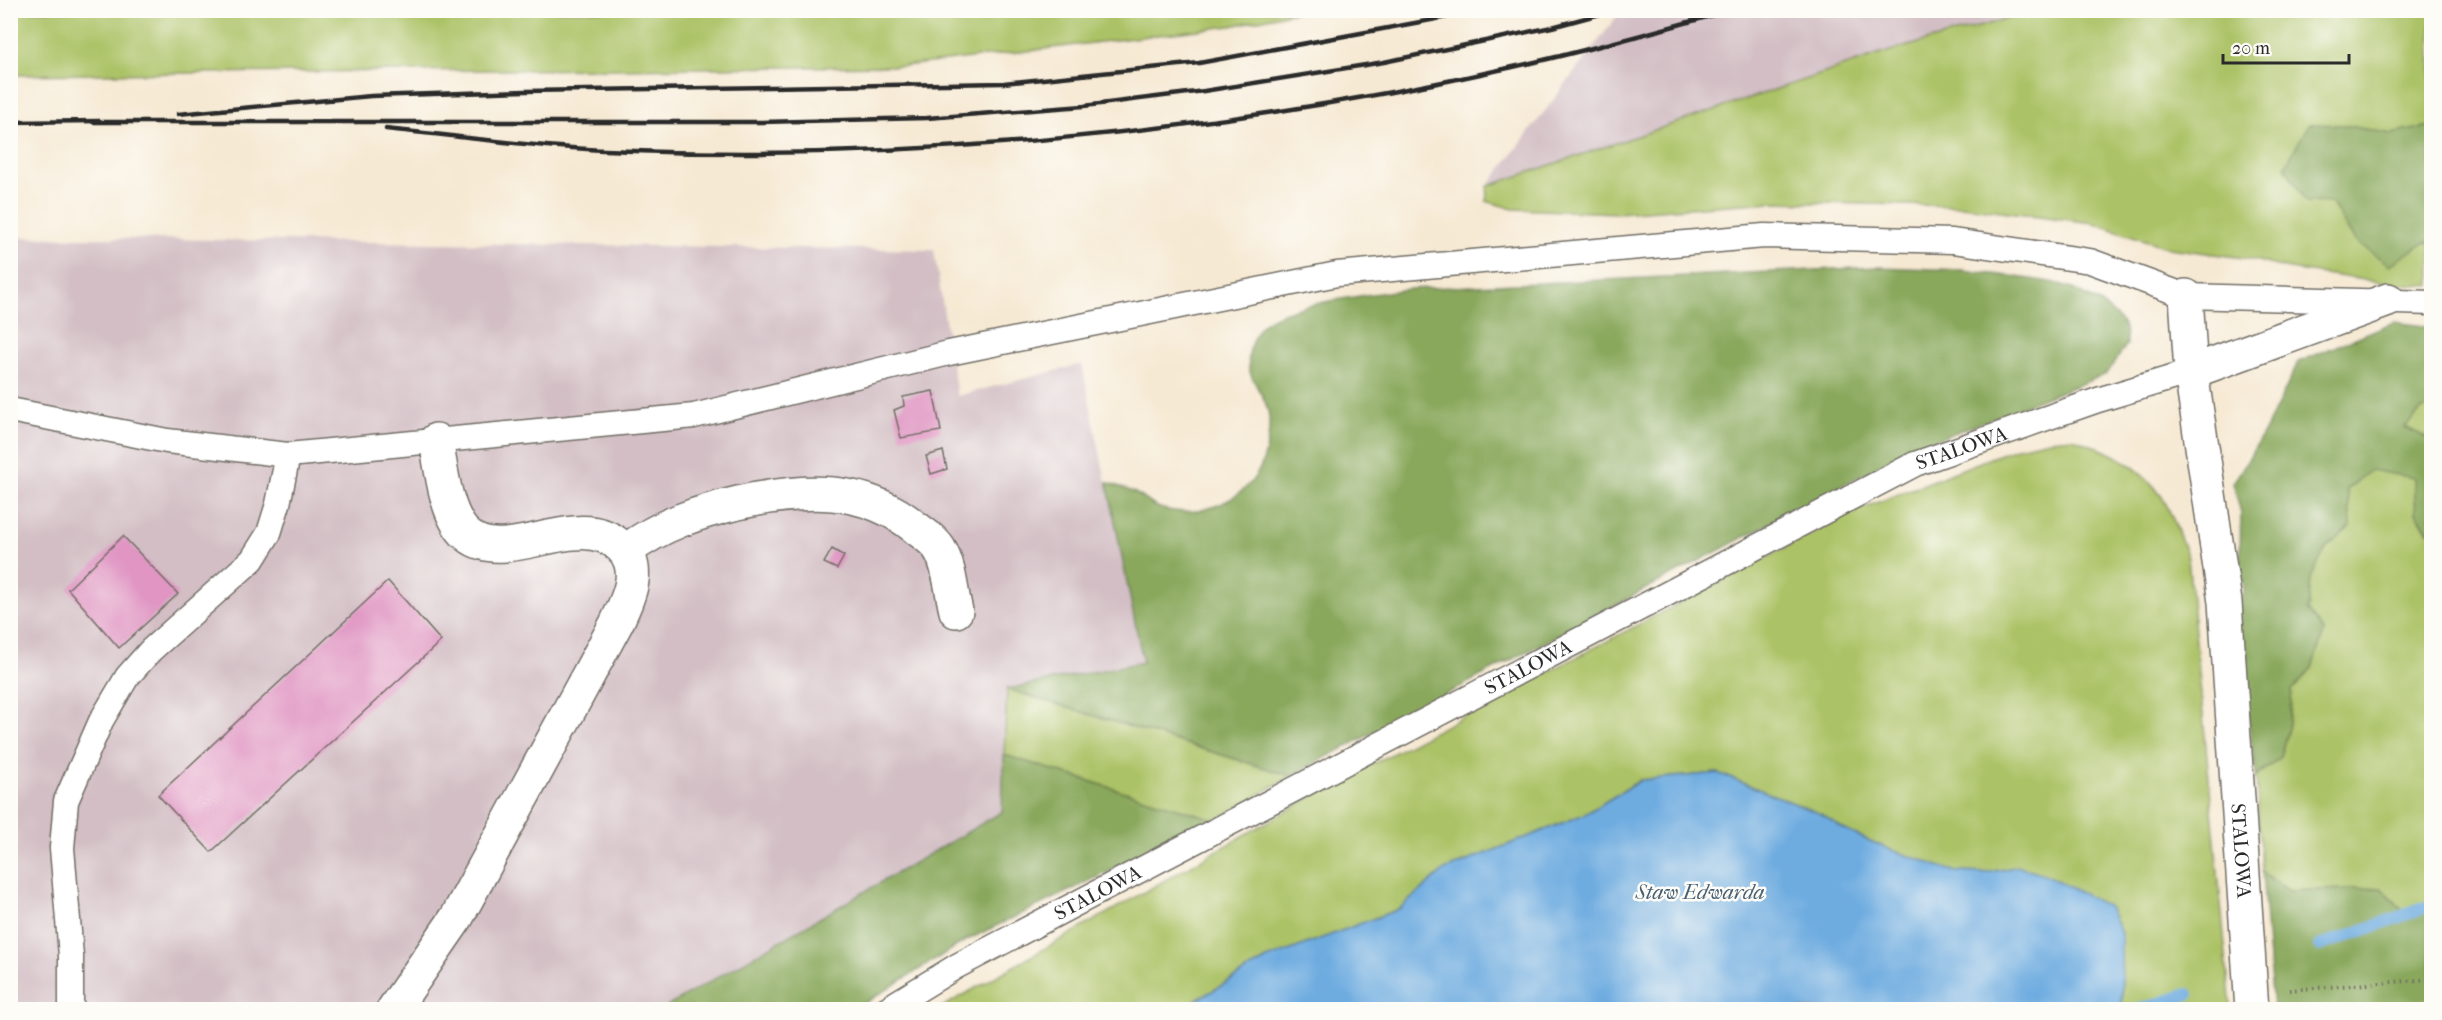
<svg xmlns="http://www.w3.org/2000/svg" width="2442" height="1020" viewBox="0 0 2442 1020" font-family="'IM FELL French Canon',serif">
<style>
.industrial{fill:#d2bec4}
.green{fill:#acc266;stroke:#6c7648;stroke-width:1.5}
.forest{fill:#89a85b;stroke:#5a6a43;stroke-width:1.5}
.water{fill:#6eace0;stroke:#4c6c86;stroke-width:1.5}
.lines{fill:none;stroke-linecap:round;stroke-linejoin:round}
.stream{stroke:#6eace0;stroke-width:12}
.building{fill:#e095c3}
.lane-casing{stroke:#726e66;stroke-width:27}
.street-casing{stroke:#726e66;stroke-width:36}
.path{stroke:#726e66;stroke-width:4;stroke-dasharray:1.5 4.5;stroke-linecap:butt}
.lane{stroke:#fff;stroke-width:24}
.street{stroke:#fff;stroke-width:33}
.rail{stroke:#2b2b2b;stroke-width:4.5}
.labels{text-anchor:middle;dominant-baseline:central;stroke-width:5;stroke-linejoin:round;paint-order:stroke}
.street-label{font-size:20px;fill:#2b2b2b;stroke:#fdfcf7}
.water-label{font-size:21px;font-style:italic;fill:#465f73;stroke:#fdfcf7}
</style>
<rect width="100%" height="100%" fill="#fdfcf7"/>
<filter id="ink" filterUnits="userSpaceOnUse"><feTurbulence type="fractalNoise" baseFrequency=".0167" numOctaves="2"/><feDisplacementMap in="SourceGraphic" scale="12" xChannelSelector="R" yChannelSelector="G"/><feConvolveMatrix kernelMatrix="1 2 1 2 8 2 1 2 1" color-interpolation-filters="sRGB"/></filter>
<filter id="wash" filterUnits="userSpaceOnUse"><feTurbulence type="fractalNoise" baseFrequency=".008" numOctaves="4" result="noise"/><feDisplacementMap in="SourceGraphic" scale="24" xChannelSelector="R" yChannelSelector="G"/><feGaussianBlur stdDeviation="1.35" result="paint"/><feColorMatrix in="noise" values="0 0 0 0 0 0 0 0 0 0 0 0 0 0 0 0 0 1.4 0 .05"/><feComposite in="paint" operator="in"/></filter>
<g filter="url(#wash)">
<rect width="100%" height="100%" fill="#f6e9d3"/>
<g class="industrial">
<polygon points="1621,11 2035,11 1890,51 1488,186"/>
<polygon points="11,237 934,250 957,396 1082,364 1143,663 1007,690 1002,812 661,1009 11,1010"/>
</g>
<g class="green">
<polygon points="10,11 1300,11 1231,26 905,66 11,75"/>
<polygon points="2036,11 2431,11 2431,126 2392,134 2342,125 2332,203 2355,241 2431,243 2431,286 2386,283 2283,268 2251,259 2169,248 2093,223 1962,206 1771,202 1618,213 1513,209 1486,201 1488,186 1890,51"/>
<polygon points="2431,406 2431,440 2405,427 2421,410"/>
<path d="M 2073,438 C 2108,451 2140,464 2162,497 C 2173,515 2180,538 2188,558 L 2231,1009 L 2122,1009 L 2121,933 L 2109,907 L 2019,866 L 1985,873 L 1955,872 L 1886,848 L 1845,830 L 1821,814 L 1718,773 L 1640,780 L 1587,813 L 1445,870 L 1399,909 L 1267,959 L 1181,1009 L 937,1010 L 1327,788 L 1851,513 L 2018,447 L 2049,440 Z"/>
<polygon points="2371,469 2414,478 2416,512 2427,531 2432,531 2431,906 2410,917 2381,888 2289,891 2262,872 2256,777 2280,757 2289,724 2292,690 2312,668 2324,632 2308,611 2311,577 2326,548 2351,526 2347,490"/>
<polygon points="1007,689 1291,776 1216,820 1004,755"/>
</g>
<g class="forest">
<polygon points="2309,124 2342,125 2392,134 2431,126 2431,243 2426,241 2390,265 2355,241 2332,203 2306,202 2285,167"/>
<path d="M 1878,267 L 1963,270 L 2052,282 L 2070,287 L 2102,304 L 2119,319 L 2125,329 L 2127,344 L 2107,374 L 1907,451 L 1291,776 L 1007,689 L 1143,662 L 1107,482 C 1116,486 1128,489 1137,494 C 1151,502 1149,506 1168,510 C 1202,517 1246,500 1261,466 C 1267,452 1270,432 1269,417 C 1268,402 1257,389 1251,375 C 1245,362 1251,338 1260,327 C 1278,304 1377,294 1409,289 Z"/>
<path d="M 2394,322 L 2431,327 L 2431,406 L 2421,410 L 2405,427 L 2431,440 L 2431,531 L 2428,531 L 2416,512 L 2414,478 L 2371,470 L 2347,489 L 2351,526 L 2326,548 L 2311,577 L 2308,611 L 2324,631 L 2312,668 L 2292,690 L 2289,724 L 2280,757 L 2256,777 L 2235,615 L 2244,590 L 2240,554 L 2241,513 L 2233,483 C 2259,444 2279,405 2298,362 Z"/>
<polygon points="1004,755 1216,820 965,941 855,1009 661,1010 1002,812"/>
<polygon points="2262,872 2289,891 2381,888 2410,917 2431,906 2431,1009 2273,1009"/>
</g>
<polygon class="water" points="1718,773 1821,814 1845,830 1886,848 1956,872 1985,873 2019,866 2044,874 2109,907 2121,933 2122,1009 1181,1009 1267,959 1399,909 1445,870 1587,813 1641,780"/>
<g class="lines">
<g class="stream">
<polyline points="2319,946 2432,905"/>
<polyline points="2138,1010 2188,994"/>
</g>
</g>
<g id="blocks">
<g class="building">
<polygon points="933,391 941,431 901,438 894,410 904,406 903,397"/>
<polygon points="943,451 947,469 931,474 926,456"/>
<polygon points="123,536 178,594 119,648 68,589"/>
<polygon points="832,549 844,556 837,569 824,563"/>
<polygon points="388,581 441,641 211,852 158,795"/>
</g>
</g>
</g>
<g filter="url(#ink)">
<use href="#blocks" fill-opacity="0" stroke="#726e66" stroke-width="1.5"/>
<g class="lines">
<g class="lane-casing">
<g id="lane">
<polyline points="10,410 167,441 288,455 694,416 949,353 1337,274 1764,236 1953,241 2090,261 2186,296 2432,303"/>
<polyline points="71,1010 71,956 62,848 66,801 101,721 127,677 151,650 252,560 269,533 278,504 288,455"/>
<path id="s1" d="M 885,1010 L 957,966 L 1915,464 L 2098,400 L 2191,372"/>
</g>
</g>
<g class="street-casing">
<g id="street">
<path id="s2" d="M 2186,296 L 2191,372 L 2225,602 L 2252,1010"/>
<polyline points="2191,372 2388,300"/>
<path d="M 626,551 C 661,524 699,512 742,502 C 803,489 865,485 916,528 C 924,534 935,541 940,550 C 950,567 951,591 956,611"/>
<path d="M 393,1010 L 457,917 L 616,624 C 627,601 644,569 621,547 C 577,505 503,572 464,532 C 445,511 441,467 436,440"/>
</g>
</g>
<polyline class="path" points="2289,990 2432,979"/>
<use href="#lane" class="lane"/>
<use href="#street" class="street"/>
<g class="rail">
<polyline points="178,114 371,96 526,91 1004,83 1199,63 1485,10"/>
<polyline points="10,122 100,121"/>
<polyline points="93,122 761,122 927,118 1084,106 1204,91 1384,62 1552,27 1615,10"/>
<path d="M 386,129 C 459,136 531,147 604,150 C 904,163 1219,133 1513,67 C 1586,51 1658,31 1731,10"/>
</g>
</g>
</g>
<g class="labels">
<g class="street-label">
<text stroke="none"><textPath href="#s1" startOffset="1215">STALOWA</textPath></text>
<text stroke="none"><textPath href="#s1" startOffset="729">STALOWA</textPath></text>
<text stroke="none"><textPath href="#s2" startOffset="558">STALOWA</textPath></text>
<text stroke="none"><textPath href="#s1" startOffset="243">STALOWA</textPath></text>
</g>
<g class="water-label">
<text x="1700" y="892">Staw Edwarda</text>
</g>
</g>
<rect width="2442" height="1020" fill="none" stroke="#fdfcf7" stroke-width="36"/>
<path d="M2223 54v9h126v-9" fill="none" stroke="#2b2b2b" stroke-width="3"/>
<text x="2232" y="54" font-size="18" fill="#2b2b2b" stroke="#fdfcf7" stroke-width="4.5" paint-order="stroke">20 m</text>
</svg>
